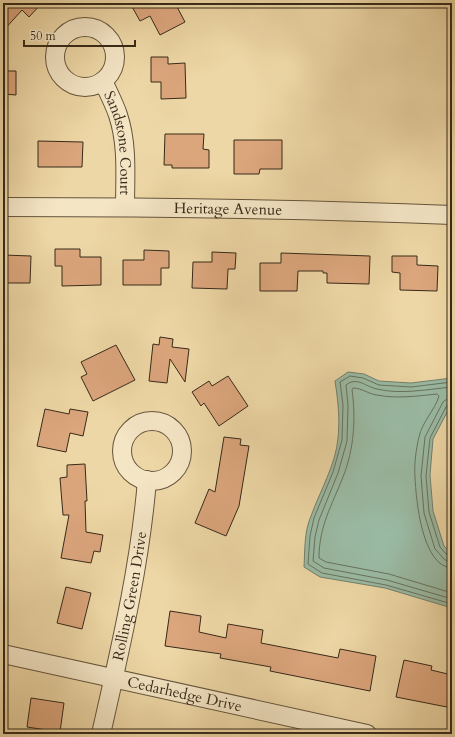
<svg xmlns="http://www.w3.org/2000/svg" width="455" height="737" viewBox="0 0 455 737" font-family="Cardo,serif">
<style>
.water{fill:#9abaa4;stroke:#72806c}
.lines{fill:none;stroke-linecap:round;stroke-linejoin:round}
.shore{stroke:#68725e;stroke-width:1}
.building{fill:#dca67d;stroke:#372a19}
.street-casing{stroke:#65553c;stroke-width:20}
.street{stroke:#f4e5c5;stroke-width:18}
.labels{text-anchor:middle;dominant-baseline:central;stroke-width:4;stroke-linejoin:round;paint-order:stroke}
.street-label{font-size:15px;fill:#372a19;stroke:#f4e5c5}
</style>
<rect width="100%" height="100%" fill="#eed7a6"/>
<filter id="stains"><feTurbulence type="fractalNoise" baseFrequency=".005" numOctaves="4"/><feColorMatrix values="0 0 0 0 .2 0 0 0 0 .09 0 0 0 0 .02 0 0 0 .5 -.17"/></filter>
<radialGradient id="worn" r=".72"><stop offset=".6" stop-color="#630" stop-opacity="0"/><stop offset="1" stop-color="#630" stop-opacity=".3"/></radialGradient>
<path class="water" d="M 348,372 L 364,374 L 379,381 L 411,383 L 452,378 L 452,403 L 433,439 L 430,475 L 433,511 L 444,546 L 452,554 L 452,608 L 385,588 L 320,577 L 304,567 C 305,550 304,532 311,516 C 320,491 336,464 338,438 C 340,419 338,400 335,381 Z"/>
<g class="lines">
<g class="shore">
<polyline points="452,382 411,387 379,385 363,378 350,376 340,382 343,405 342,440 333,472 314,518 310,536 308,564 322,573 386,585 452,604"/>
<path d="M 452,387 C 429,389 401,395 377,389 C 366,387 357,376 346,385 L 348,405 L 347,441 L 338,473 L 319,520 L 315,537 L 313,561 L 324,568 L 387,580 L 452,599"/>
<polyline points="452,398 447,399 443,402 425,437 421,476 424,513 435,549 445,560 452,562"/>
<polyline points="452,403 447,405 430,438 426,476 429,512 440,547 448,556 452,557"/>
<path d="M 452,568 C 422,567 416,500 415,477 C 414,465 416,449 419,437 C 422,422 435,410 439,396 L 437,394 C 417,396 397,399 377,395 C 368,394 362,388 353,388 L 352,390 C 356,419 354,449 343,477 C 332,505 319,526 319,558 L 326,562 L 389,574 L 452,593"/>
</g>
</g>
<g class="building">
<polygon points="3,3 42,3 29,17 22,10 3,31"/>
<polygon points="130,3 175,3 185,22 160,35 150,16 140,21"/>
<polygon points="151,57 168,57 168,64 185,63 186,98 161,99 161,82 151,82"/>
<polygon points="3,71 16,71 16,95 3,94"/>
<polygon points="165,134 204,134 203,149 209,150 209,168 172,168 172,165 164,165"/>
<polygon points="234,140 282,140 282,169 260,169 259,174 234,174"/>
<polygon points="38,141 83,142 82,167 38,167"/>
<polygon points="55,249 80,249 80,257 101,257 101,285 62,286 62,266 55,266"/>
<polygon points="144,250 169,251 169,268 161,268 161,285 123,285 123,260 144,260"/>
<polygon points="212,252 236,253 235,269 228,269 227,289 192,288 193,262 212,262"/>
<polygon points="281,253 370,256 369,284 327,283 327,273 323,273 323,271 298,271 297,291 260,291 260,263 281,263"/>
<polygon points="3,255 31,256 30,283 3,283"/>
<polygon points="392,256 417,256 417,265 438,266 437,291 400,290 400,273 392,272"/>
<polygon points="160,337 173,339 172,347 189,349 185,382 170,359 167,383 149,381 153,344 159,345"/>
<polygon points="116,345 135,380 93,401 81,377 87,374 81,362"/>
<polygon points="228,376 248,406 219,426 204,403 201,406 192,392 209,381 212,386"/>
<polygon points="45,409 69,414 70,409 88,412 83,436 70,433 66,452 37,446"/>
<polygon points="224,437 241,439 240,445 249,446 239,506 226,536 195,523 209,489 215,492"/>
<polygon points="85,464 87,501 85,501 86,532 103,535 100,552 94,551 91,563 61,558 69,515 63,515 60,478 67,477 67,465"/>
<polygon points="66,587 91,593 82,629 57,623"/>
<polygon points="170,611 201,616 199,632 226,638 228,624 263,630 261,643 338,658 340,649 376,656 370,691 270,671 271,667 220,658 221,654 165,646"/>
<polygon points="404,660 432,666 431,670 452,675 452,708 396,697"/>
<polygon points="31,698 64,703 60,732 27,727"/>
</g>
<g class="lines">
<g class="street-casing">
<g id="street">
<circle cx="85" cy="57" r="30"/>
<path id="s1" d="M 103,81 C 108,92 114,103 118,115 C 128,145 125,177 125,207"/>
<path id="s2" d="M 3,207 C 153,207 302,209 452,215"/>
<circle cx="152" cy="451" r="30"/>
<path id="s3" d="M 3,654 L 367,734"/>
<path id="s4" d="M 101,734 C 120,650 140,566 147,480"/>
</g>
</g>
<use href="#street" class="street"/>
</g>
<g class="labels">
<g class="street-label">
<text stroke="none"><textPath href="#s1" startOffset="65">Sandstone Court</textPath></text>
<text stroke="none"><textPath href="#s2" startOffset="225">Heritage Avenue</textPath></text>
<text stroke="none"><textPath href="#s4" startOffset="141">Rolling Green Drive</textPath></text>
<text stroke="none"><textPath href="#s3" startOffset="186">Cedarhedge Drive</textPath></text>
</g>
</g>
<rect width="455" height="737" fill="none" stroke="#eed7a6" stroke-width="16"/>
<rect x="4" y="4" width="447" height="729" fill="none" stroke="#372a19" stroke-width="2"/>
<rect x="8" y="8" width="439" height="721" fill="none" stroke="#372a19"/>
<path d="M24 40v6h111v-6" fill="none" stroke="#372a19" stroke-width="2"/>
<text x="30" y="40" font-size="12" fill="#372a19" stroke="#f4e5c5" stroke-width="3" paint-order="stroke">50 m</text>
<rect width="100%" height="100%" filter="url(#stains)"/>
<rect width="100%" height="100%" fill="url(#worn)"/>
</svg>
